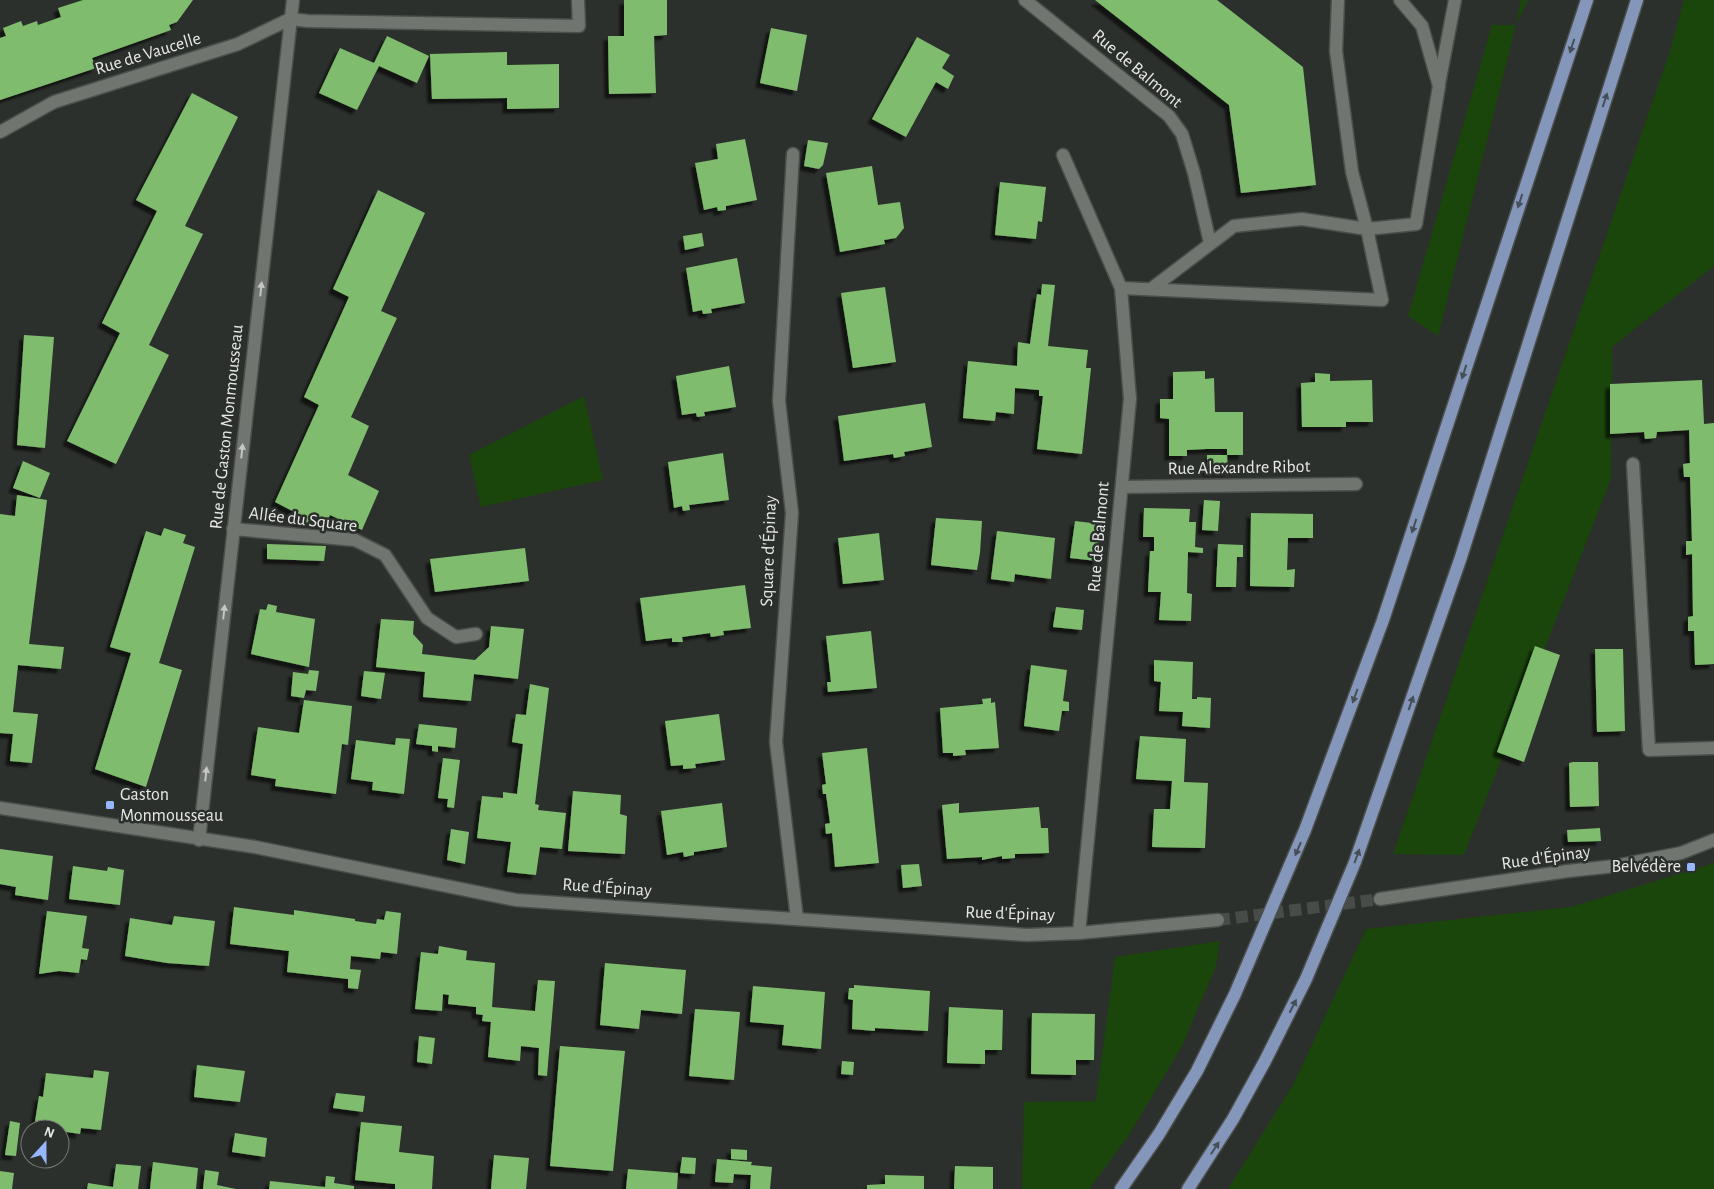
<svg xmlns="http://www.w3.org/2000/svg" width="1714" height="1189" viewBox="0 0 1714 1189" font-family="'Alegreya Sans',sans-serif">
<style>
.green{fill:#1a450b}
.building{fill:#7fbc6e;filter:url(#shadow)}
.lines{fill:none;stroke-linecap:round;stroke-linejoin:round}
.street-tunnel{stroke:#484c48;stroke-width:12;stroke-dasharray:12 6;stroke-linecap:butt}
.lane-casing{stroke:#4b4e4a;stroke-width:15}
.street-casing{stroke:#4b4e4a;stroke-width:15}
.primary-casing{stroke:#4b4e4a;stroke-width:15}
.lane{stroke:#717570;stroke-width:12}
.street{stroke:#717570;stroke-width:12}
.primary{stroke:#8496ba;stroke-width:12}
.oneway{fill:#464f57}
.oneway2{fill:#c3c6c2}
.poi-dot{fill:#96b6fd;stroke:#2c302c;stroke-width:2}
.labels{text-anchor:middle;dominant-baseline:central;stroke-width:5;stroke-linejoin:round;paint-order:stroke}
.street-label{font-size:18px;fill:#e6e8e5;stroke:#2c302c}
.poi-label{font-size:18px;fill:#e6e8e5;stroke:#2c302c;text-anchor:start}
</style>
<defs>
<filter id="shadow"><feDropShadow dx="-4.5" dy="4.5" stdDeviation="1" flood-color="#0009"/></filter>
</defs>
<rect width="100%" height="100%" fill="#2c302c"/>
<g class="green">
<polygon points="1521,0 1528,0 1516,25 1438,336 1408,316 1492,25 1516,25"/>
<polygon points="1684,0 1714,0 1714,266 1612,347 1611,479 1464,855 1393,854 1669,54"/>
<polygon points="584,396 603,480 481,507 469,455"/>
<polygon points="1714,863 1714,1189 1228,1189 1293,1085 1366,929 1571,907"/>
<polygon points="1220,941 1216,966 1182,1046 1129,1135 1089,1189 1022,1189 1024,1102 1096,1101 1115,957"/>
</g>
<g class="building">
<polygon points="83,0 193,0 177,22 169,25 171,30 92,58 96,68 0,100 0,38 6,36 3,28 21,21 23,26 37,21 38,25 61,17 58,8"/>
<polygon points="624,0 667,0 667,35 654,36 656,93 609,94 608,36 624,36"/>
<polygon points="1095,0 1217,0 1303,67 1316,185 1241,193 1229,105"/>
<polygon points="771,28 807,35 797,91 760,83"/>
<polygon points="387,36 429,56 417,83 379,66 357,110 319,93 340,48 374,63"/>
<polygon points="917,37 950,55 942,68 954,76 948,89 936,82 906,137 872,119"/>
<polygon points="507,52 507,65 559,64 559,108 507,109 507,98 432,99 430,54"/>
<polygon points="192,93 238,117 185,226 203,234 149,345 169,355 116,464 67,441 120,333 102,323 157,211 136,200"/>
<polygon points="745,139 757,200 726,206 726,210 718,211 717,207 704,210 695,163 718,159 716,144"/>
<polygon points="808,140 828,143 823,165 819,169 804,166"/>
<polygon points="872,166 878,205 900,202 904,228 896,238 884,240 885,244 840,252 826,173"/>
<polygon points="1000,182 1046,187 1042,222 1038,221 1036,239 995,235"/>
<polygon points="378,190 425,213 381,311 397,318 351,417 369,426 348,475 379,491 362,530 330,515 325,526 310,519 306,525 297,521 300,515 275,502 319,405 304,397 349,297 333,289"/>
<polygon points="702,233 704,246 685,250 683,236"/>
<polygon points="737,258 745,303 711,309 712,313 703,314 702,310 693,312 686,268"/>
<polygon points="1042,284 1055,285 1048,346 1088,350 1086,368 1091,368 1082,454 1037,449 1043,396 1039,396 1039,390 1015,388 1014,414 996,412 995,421 963,418 968,361 1017,366 1018,342 1030,344 1037,294 1041,295"/>
<polygon points="885,287 896,362 853,368 841,293"/>
<polygon points="24,335 54,337 45,448 17,445"/>
<polygon points="729,366 736,407 704,412 705,416 697,417 696,413 682,415 676,376"/>
<polygon points="1205,371 1205,379 1214,378 1215,412 1243,412 1243,455 1227,455 1227,449 1206,449 1187,450 1187,456 1169,456 1169,419 1160,418 1160,399 1173,399 1173,372"/>
<polygon points="1315,373 1330,374 1330,381 1372,380 1373,422 1346,422 1346,427 1302,427 1301,383 1315,382"/>
<polygon points="1702,380 1704,424 1714,423 1714,664 1695,665 1694,631 1688,631 1688,617 1693,616 1692,554 1686,555 1686,541 1692,541 1690,477 1684,477 1683,464 1690,463 1689,430 1657,432 1656,438 1645,439 1644,432 1610,434 1610,384"/>
<polygon points="925,403 932,447 904,452 905,456 894,458 893,454 844,461 838,416"/>
<polygon points="723,453 729,500 689,505 690,510 683,511 682,506 674,508 668,462"/>
<polygon points="1207,455 1227,455 1228,472 1207,472"/>
<polygon points="23,461 50,473 40,498 13,488"/>
<polygon points="17,495 47,500 29,644 64,647 61,669 18,665 13,712 38,714 32,763 10,761 13,734 0,733 0,514 15,516"/>
<polygon points="1204,500 1220,501 1218,531 1202,530"/>
<polygon points="1144,508 1190,509 1189,522 1196,522 1195,547 1203,548 1203,553 1188,552 1187,593 1192,594 1191,621 1159,620 1161,592 1148,592 1150,551 1154,551 1154,537 1143,537"/>
<polygon points="1251,513 1313,514 1313,538 1288,538 1287,570 1295,569 1294,587 1250,586"/>
<polygon points="936,518 982,521 980,553 977,570 931,565"/>
<polygon points="1075,521 1100,524 1097,561 1070,558"/>
<polygon points="164,528 186,535 183,543 195,547 159,663 182,670 146,787 95,769 131,653 110,647 146,531 161,536"/>
<polygon points="997,531 1055,538 1051,579 1015,574 1014,582 991,579"/>
<polygon points="879,533 884,580 843,584 838,538"/>
<polygon points="267,544 326,546 324,561 267,559"/>
<polygon points="1218,544 1243,545 1243,557 1237,557 1236,587 1216,587"/>
<polygon points="525,548 529,581 435,592 430,559"/>
<polygon points="745,585 751,628 723,631 724,635 711,637 710,633 682,637 683,642 672,642 672,638 646,641 640,598"/>
<polygon points="268,604 277,606 276,612 315,619 309,667 251,654 260,609 266,610"/>
<polygon points="1056,607 1084,610 1082,630 1053,627"/>
<polygon points="381,619 414,621 413,634 423,645 422,654 475,660 489,647 491,626 524,629 518,679 474,674 471,701 423,697 425,672 376,667"/>
<polygon points="871,631 877,688 828,692 827,682 831,682 826,636"/>
<polygon points="1535,646 1560,655 1524,762 1497,752"/>
<polygon points="1595,649 1623,649 1625,731 1597,732"/>
<polygon points="1154,660 1193,662 1192,699 1197,699 1197,697 1211,698 1210,728 1182,726 1183,712 1159,711 1161,682 1154,681"/>
<polygon points="1031,665 1067,670 1063,701 1069,702 1069,711 1062,711 1059,731 1024,726"/>
<polygon points="309,670 319,671 316,691 306,690 304,698 291,696 293,672 308,674"/>
<polygon points="364,671 385,673 381,699 361,696"/>
<polygon points="530,684 549,688 535,804 539,805 538,810 566,813 562,849 540,847 536,875 507,872 511,842 477,838 482,796 503,798 503,792 517,794 523,744 512,742 516,714 526,715"/>
<polygon points="991,698 991,703 995,702 999,748 965,750 966,755 953,756 953,753 943,753 940,708 983,704 982,699"/>
<polygon points="304,700 352,706 348,745 342,744 336,794 275,786 276,779 251,775 258,727 299,733"/>
<polygon points="719,714 725,760 695,764 696,768 683,769 683,765 671,766 665,721"/>
<polygon points="419,724 457,728 455,748 438,746 438,752 432,751 432,746 416,744"/>
<polygon points="1140,736 1186,739 1184,782 1208,783 1205,848 1152,847 1154,809 1170,809 1172,781 1136,779"/>
<polygon points="396,738 410,739 404,794 372,790 373,782 351,779 356,740 395,745"/>
<polygon points="867,748 879,863 835,867 832,833 826,834 825,824 830,823 826,794 823,794 822,785 826,784 822,753"/>
<polygon points="443,758 460,760 454,808 447,807 448,799 438,798"/>
<polygon points="1573,762 1598,762 1599,806 1570,807 1569,763"/>
<polygon points="573,791 621,795 620,814 627,816 625,854 568,851"/>
<polygon points="722,803 727,847 694,852 694,855 684,857 683,852 667,855 661,811"/>
<polygon points="959,803 959,813 1039,807 1041,828 1048,828 1049,853 1015,854 1015,858 1002,859 1002,856 982,860 982,857 947,859 942,805"/>
<polygon points="1600,828 1601,841 1568,842 1567,830"/>
<polygon points="451,829 469,832 465,864 447,860"/>
<polygon points="0,849 53,856 48,900 15,895 16,887 0,884"/>
<polygon points="919,864 922,886 903,888 901,865"/>
<polygon points="73,866 107,871 108,867 124,870 120,905 69,899"/>
<polygon points="234,907 294,915 294,910 355,919 355,921 376,924 377,919 384,920 386,911 401,913 397,954 381,952 380,959 351,956 350,969 361,970 358,989 348,988 348,979 287,972 289,951 230,944"/>
<polygon points="47,911 87,916 82,948 89,949 87,960 81,959 79,973 59,971 39,974"/>
<polygon points="174,916 215,921 209,966 167,963 125,956 130,918 172,925"/>
<polygon points="439,946 467,951 466,960 495,963 492,1007 535,1011 538,980 555,981 547,1076 538,1075 539,1048 521,1046 520,1061 488,1057 491,1022 482,1021 483,1015 476,1014 476,1007 448,1004 449,995 443,994 442,1011 415,1009 421,952 438,954"/>
<polygon points="605,963 686,970 682,1014 641,1010 639,1029 600,1025"/>
<polygon points="854,985 930,991 928,1031 875,1028 875,1031 852,1029 853,1000 848,999 849,988 854,988"/>
<polygon points="753,986 825,992 821,1049 782,1045 784,1025 750,1022"/>
<polygon points="949,1007 1003,1010 1002,1050 985,1050 985,1064 947,1063"/>
<polygon points="695,1009 740,1012 734,1080 689,1076"/>
<polygon points="1032,1013 1095,1014 1094,1060 1076,1060 1076,1075 1031,1074"/>
<polygon points="419,1036 435,1038 432,1064 417,1062"/>
<polygon points="560,1046 625,1051 613,1171 550,1166"/>
<polygon points="842,1061 854,1062 853,1075 841,1074"/>
<polygon points="197,1065 245,1071 240,1102 194,1097"/>
<polygon points="94,1070 109,1072 101,1130 81,1128 80,1134 60,1131 60,1129 34,1128 39,1096 43,1097 46,1073 93,1078"/>
<polygon points="336,1093 365,1096 363,1112 333,1108"/>
<polygon points="10,1121 20,1123 16,1156 5,1155"/>
<polygon points="361,1122 402,1126 399,1152 434,1156 432,1189 395,1189 395,1184 355,1180"/>
<polygon points="235,1133 267,1138 265,1157 232,1152"/>
<polygon points="731,1149 747,1150 747,1160 731,1159"/>
<polygon points="494,1155 529,1158 526,1189 491,1189"/>
<polygon points="682,1157 696,1158 695,1174 680,1173"/>
<polygon points="717,1159 752,1162 751,1165 772,1167 770,1189 750,1189 751,1175 734,1174 733,1183 715,1182"/>
<polygon points="153,1162 198,1168 196,1189 150,1189"/>
<polygon points="116,1164 141,1166 138,1189 87,1189 88,1183 113,1187"/>
<polygon points="955,1166 993,1167 993,1189 954,1189"/>
<polygon points="628,1169 678,1173 677,1189 626,1189"/>
<polygon points="205,1170 219,1172 217,1185 236,1189 203,1189"/>
<polygon points="0,1171 14,1173 12,1189 0,1189"/>
<polygon points="885,1175 924,1176 924,1189 867,1189 867,1185 885,1184"/>
<polygon points="326,1176 335,1177 334,1183 354,1186 354,1189 269,1189 270,1181 325,1187"/>
</g>
<g class="lines">
<polyline class="street-tunnel" points="1218,920 1380,899"/>
<g class="lane-casing">
<g id="lane">
<polyline points="1633,464 1649,750 1714,748"/>
<polyline points="233,529 355,540 385,555 427,618 456,637 476,634"/>
</g>
</g>
<g class="street-casing">
<g id="street">
<polyline points="1025,0 1169,116 1182,134 1194,173 1210,243"/>
<polyline points="290,19 308,21 579,26 578,0"/>
<polyline points="1439,84 1455,0"/>
<polyline points="0,132 54,102 238,44 290,19"/>
<polyline points="793,154 779,401 792,513 776,742 797,919"/>
<polyline points="1063,155 1121,288 1130,399 1079,933"/>
<polyline points="1121,288 1382,300 1367,229 1352,172 1336,51 1338,0"/>
<polyline points="1151,289 1234,226 1302,219 1367,229 1416,224 1439,86 1422,26 1400,0"/>
<polyline points="1122,487 1356,484"/>
<polyline points="0,808 255,847 516,900 1027,935 1079,933 1218,920"/>
<polyline points="199,840 293,0"/>
<polyline points="1380,899 1568,871 1615,866 1681,853 1714,840"/>
</g>
</g>
<g class="primary-casing">
<g id="primary">
<polyline points="1121,1189 1159,1134 1197,1071 1235,994 1305,830 1383,620 1587,0"/>
<polyline points="1188,1189 1233,1119 1265,1061 1306,979 1355,862 1461,557 1637,0"/>
</g>
</g>
<use href="#lane" class="lane"/>
<use href="#street" class="street"/>
<use href="#primary" class="primary"/>
</g>
<defs><path id="oneway-solid" d="M-6-.8H1V-3.2L6.5 0L1 3.2V.8H-6Z" transform="scale(1.25)"/></defs>
<g class="oneway">
<use href="#oneway-solid" transform="translate(1572 46) rotate(108)"/>
<use href="#oneway-solid" transform="translate(1605 100) rotate(-72)"/>
<use href="#oneway-solid" transform="translate(1520 201) rotate(108)"/>
<use href="#oneway-solid" transform="translate(1464 372) rotate(108)"/>
<use href="#oneway-solid" transform="translate(1414 526) rotate(108)"/>
<use href="#oneway-solid" transform="translate(1355 696) rotate(110)"/>
<use href="#oneway-solid" transform="translate(1411 703) rotate(-71)"/>
<use href="#oneway-solid" transform="translate(1298 849) rotate(113)"/>
<use href="#oneway-solid" transform="translate(1357 856) rotate(-70)"/>
<use href="#oneway-solid" transform="translate(1293 1006) rotate(-63)"/>
<use href="#oneway-solid" transform="translate(1215 1148) rotate(-57)"/>
</g>
<g class="oneway2">
<use href="#oneway-solid" transform="translate(261 289) rotate(-84)"/>
<use href="#oneway-solid" transform="translate(242 451) rotate(-84)"/>
<use href="#oneway-solid" transform="translate(224 612) rotate(-84)"/>
<use href="#oneway-solid" transform="translate(206 774) rotate(-84)"/>
</g>
<g class="poi-dot">
<rect x="105" y="800" width="10" height="10" rx="2.5"/>
<rect x="1686" y="862" width="10" height="10" rx="2.5"/>
</g>
<g class="labels">
<g class="street-label">
<text transform="translate(148 54) rotate(-17)">Rue de Vaucelle</text>
<text transform="translate(1137 69) rotate(40)">Rue de Balmont</text>
<text transform="translate(227 427) rotate(-84)">Rue de Gaston Monmousseau</text>
<text transform="translate(1239 468) rotate(-1)">Rue Alexandre Ribot</text>
<text transform="translate(303 520) rotate(7)">Allée du Square</text>
<text transform="translate(1099 537) rotate(-85)">Rue de Balmont</text>
<text transform="translate(769 551) rotate(-88)">Square d'Épinay</text>
<text transform="translate(1546 858) rotate(-8)">Rue d'Épinay</text>
<text transform="translate(607 888) rotate(4)">Rue d'Épinay</text>
<text transform="translate(1010 914) rotate(2)">Rue d'Épinay</text>
</g>
<g class="poi-label">
<text x="120" y="795">Gaston<tspan x="120" dy="21">Monmousseau</tspan></text>
<text x="1681" y="867" text-anchor="end">Belvédère</text>
</g>
</g>
<g transform="translate(45 1144) rotate(21)"><circle r="24" fill="#2c302c" stroke="#767a76"/>
<path d="M0-4L9 19L0 12L-9 19Z" fill="#96b6fd"/>
<text y="-8" font-size="14" font-weight="bold" text-anchor="middle" fill="#e6e8e5">N</text>
</g>
</svg>
